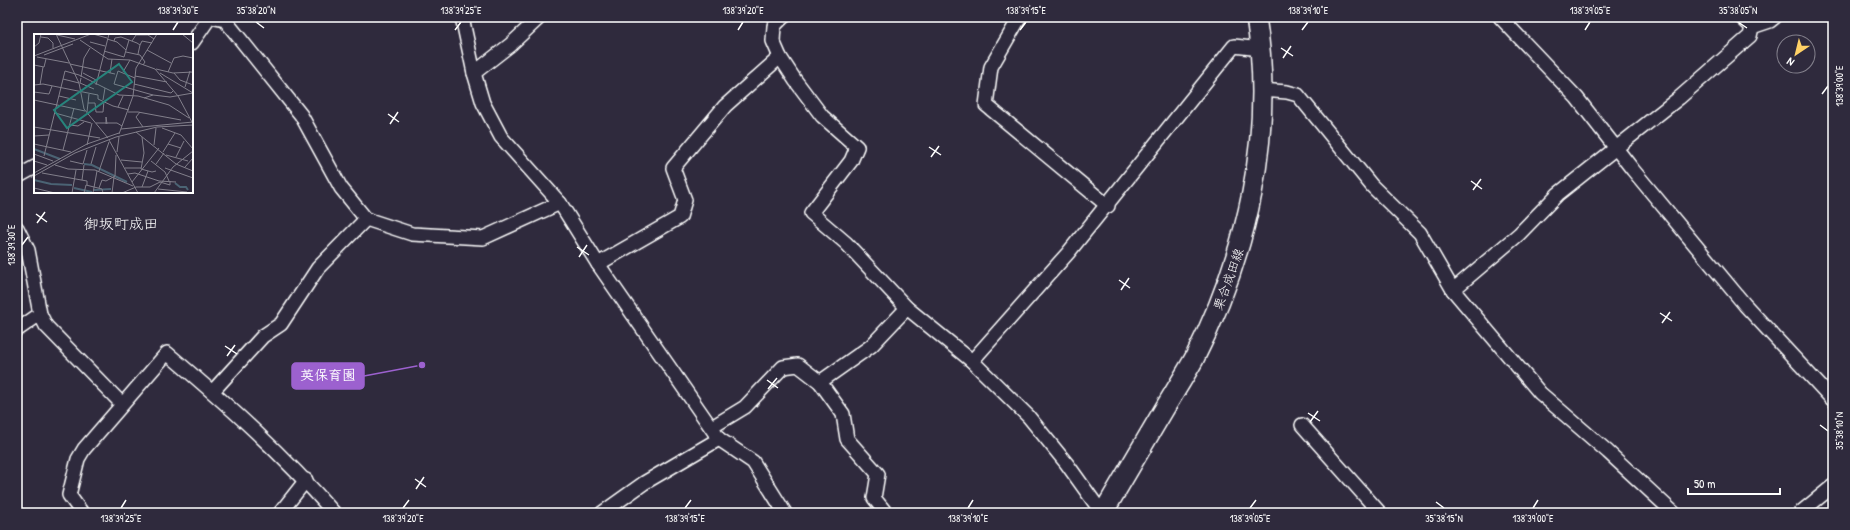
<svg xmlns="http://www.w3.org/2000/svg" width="1850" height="530" viewBox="0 0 1850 530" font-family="'Patrick Hand','Klee One',sans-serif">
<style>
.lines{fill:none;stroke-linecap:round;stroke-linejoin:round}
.street-casing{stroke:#fff;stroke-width:16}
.secondary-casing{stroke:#fff;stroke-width:22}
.street{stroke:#2f2a3d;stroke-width:13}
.secondary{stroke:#2f2a3d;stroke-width:19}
.ticks{fill:none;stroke:#fff;stroke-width:1.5}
.labels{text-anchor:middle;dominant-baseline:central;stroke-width:3.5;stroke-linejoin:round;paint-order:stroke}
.street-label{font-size:13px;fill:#fff;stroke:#2f2a3d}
.quarter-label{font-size:15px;fill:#fff;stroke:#2f2a3d}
.inset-river{fill:none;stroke:#4b6374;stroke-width:2}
.inset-road{fill:none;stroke:#827f8b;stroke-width:1}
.view{fill:#27847c;fill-opacity:0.15;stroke:#27847c;stroke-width:2}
.inset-edge{fill:none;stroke:#fff;stroke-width:2}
.leader{fill:none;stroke:#9c61cf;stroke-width:1.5}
.callout-dot{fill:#9c61cf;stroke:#2f2a3d;stroke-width:1.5}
.callout{fill:#9c61cf;stroke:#9c61cf;stroke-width:1.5}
.callout-label{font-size:14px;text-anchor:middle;font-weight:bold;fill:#fff}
.neatline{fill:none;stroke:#fff;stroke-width:1.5}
.ticks-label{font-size:10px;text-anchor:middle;fill:#fff}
</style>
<rect width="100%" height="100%" fill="#2f2a3d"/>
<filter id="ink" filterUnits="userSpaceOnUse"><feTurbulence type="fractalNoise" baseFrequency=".025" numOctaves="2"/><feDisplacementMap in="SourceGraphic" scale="8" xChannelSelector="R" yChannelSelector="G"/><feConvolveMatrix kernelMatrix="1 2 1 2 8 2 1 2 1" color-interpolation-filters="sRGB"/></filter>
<g filter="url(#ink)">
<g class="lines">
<g class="street-casing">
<g id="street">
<polyline points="210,17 225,20 301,115 341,188 366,219 412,234 483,238 560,203"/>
<polyline points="462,17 474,73 483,103 501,137 560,203 598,264 719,439 753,462 785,513"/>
<polyline points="783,17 774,26 773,41 780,57 795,80 822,116 857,147 851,161 811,213 846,243 907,308 972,361 1028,416 1067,464 1102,513"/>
<polyline points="1020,17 991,67 986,105 1108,206"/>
<polyline points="1500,17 1577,98 1633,170 1745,305 1833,400"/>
<polyline points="1741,17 1752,27"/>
<polyline points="1752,27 1770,21 1775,17"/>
<polyline points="192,43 210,17"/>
<polyline points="474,73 510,45 540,17"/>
<polyline points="1262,90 1287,92 1298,95 1372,186 1420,233 1453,290 1540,393 1608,452 1674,513"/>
<polyline points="17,177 35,167"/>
<polyline points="17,228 28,250 40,314 46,326 122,404"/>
<polyline points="598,264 680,217 685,200 673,168 725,106 780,57"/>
<polyline points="1453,290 1519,234 1558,194 1679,98 1750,36 1752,27"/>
<polyline points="17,330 40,314"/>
<polyline points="972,361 1068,253 1234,46 1261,49"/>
<polyline points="820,382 843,414 847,439 878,474 874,498 886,513"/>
<polyline points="213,391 263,336 281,324 318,268 366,219"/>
<polyline points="1302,425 1380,513"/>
<polyline points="712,427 745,407 783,367 798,365 820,382 871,346 907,308"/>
<path d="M 82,513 L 69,495 L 78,459 L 84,449 L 167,353 C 226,403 284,455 334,513"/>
<polyline points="280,513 306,480"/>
<polyline points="602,513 644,483 719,439"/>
<polyline points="1800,513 1833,486"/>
</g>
</g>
<g class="secondary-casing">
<path id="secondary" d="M 1103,513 C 1124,477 1145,442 1166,406 C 1175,391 1185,375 1194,359 C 1247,255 1275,134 1256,17"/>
</g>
<use href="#street" class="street"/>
<use href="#secondary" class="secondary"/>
</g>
</g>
<path class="ticks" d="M 256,22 L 264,28M 1738,22 L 1747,28M 173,30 L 178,22M 455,30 L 461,22M 738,30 L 743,22M 1020,30 L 1026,22M 1302,30 L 1308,22M 1585,30 L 1590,22M 1281,48 L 1293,56M 1283,58 L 1291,46M 1822,94 L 1828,86M 388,114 L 399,122M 390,124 L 398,112M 929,147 L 941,155M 931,157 L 939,146M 1471,181 L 1482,189M 1473,190 L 1481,179M 36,214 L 47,222M 37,223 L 45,212M 22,245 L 28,237M 577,247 L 589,255M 579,257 L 587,245M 1119,280 L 1130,288M 1121,290 L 1129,278M 1660,313 L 1672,321M 1662,323 L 1670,312M 225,346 L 237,354M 227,356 L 235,345M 767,380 L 778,388M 768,389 L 777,378M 1308,413 L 1320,421M 1310,422 L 1318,411M 1820,425 L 1828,431M 415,479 L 426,487M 416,489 L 424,477M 1436,502 L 1444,508M 121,508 L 126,500M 403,508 L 409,500M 685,508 L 691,500M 968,508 L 973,500M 1250,508 L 1256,500M 1533,508 L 1538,500"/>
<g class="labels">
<g class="street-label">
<text transform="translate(1228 279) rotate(-70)">栗合成田線</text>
</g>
<g class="quarter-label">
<text x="121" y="223">御坂町成田</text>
</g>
</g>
<g transform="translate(34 34)">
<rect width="159" height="159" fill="#2f2a3d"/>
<path class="inset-river" d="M 0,115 L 26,125M 50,130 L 58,131 L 93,148M 0,146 L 17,150 L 38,151M 141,149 L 146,153 L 152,153 L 154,156M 40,154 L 58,158M 60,156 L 77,155"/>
<path class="inset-road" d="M 22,0 L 45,49 L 50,75 L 74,104M 59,0 L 73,4M 148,0 L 159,9M 23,1 L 41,5M 7,3 L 14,4 L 19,9 L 19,14M 73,5 L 83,8 L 92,16M 46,6 L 74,25 L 96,26 L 121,35 L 144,62 L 159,90M 80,7 L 81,4 L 87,3 L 103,9 L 106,11 L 104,20M 98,7 L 102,1 L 114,1 L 120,5M 56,8 L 71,12M 106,11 L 108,7 L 118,9M 0,13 L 5,9 L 7,0M 113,16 L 137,29M 70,17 L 90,23 L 95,6M 92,18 L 106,21 L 111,28 L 109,31M 10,21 L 39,10M 0,22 L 57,0M 3,23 L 35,29M 36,30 L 81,40M 0,31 L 10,33 L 12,25M 122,35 L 139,39 L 159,38M 84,37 L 101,44M 89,38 L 96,26M 134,38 L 140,24 L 149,22 L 159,24M 49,39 L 62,46M 76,39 L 78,25M 126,39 L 159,59M 140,39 L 146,46 L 159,51M 101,42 L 133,48M 47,43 L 50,24 L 56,14M 47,44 L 46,49 L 60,55M 29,45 L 45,49M 80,50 L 119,61M 80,50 L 84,37M 100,50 L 137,59 L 139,57M 0,51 L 9,50 L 64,61 L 64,65 L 79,72 L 95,76M 6,51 L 9,33M 62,51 L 75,0M 151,53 L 156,37M 0,58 L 15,60 L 18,52M 25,62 L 42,66M 110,64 L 119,61 L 136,63 L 159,59M 0,66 L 51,77M 69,66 L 71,54M 54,69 L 61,69 L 62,78 L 69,78 L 70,67M 84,73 L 89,62M 53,78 L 55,60M 94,78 L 104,78 L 147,86M 106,78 L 102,83 L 109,93M 21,79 L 57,89M 62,89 L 83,89 L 88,92M 72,90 L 72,83 L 73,90M 36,91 L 44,92 L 50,88M 0,93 L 66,104M 128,94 L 147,101 L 159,115M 87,95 L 159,88M 102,98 L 142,130 L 159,137M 85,100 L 99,62 L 102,34 L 123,0M 0,102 L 15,101M 75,106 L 104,159M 0,110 L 37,118M 134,110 L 147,114M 53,111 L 58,89M 120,111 L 122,94M 29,116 L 40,74M 83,118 L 85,103M 129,118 L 141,99M 0,120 L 19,127M 132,121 L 154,127M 10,122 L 31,37 L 45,41 L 85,61 L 104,62 L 135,71 L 155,84M 142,123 L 150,107M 87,126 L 108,128M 0,127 L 13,131M 36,127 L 49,130 L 53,116M 117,127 L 131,138 L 135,147M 57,130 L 62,113M 122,130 L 130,119M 21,131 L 34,135 L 61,136 L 99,152M 151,133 L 159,124M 91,134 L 107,134M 131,134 L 159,144M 107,135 L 110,119 L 108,103M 107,135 L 118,138 L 122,137M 65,137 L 75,108M 0,139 L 53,110 L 85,99M 8,139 L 53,147 L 53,151M 94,140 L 101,139 L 125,147 L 142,148M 0,142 L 41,119 L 82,103 L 123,93 L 159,91M 48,146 L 50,131M 98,148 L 125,114M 108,153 L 114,137M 0,154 L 21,159M 65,154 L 68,146 L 72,147 L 81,142 L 82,121M 124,155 L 153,158M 38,159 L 42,136M 50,159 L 52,151 L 68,155 L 69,159M 59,159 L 63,137M 78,159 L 80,143M 88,159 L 102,153 L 116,153 L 126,148 L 136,151 L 136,147M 120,159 L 139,133 L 159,117"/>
<path class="view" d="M 85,30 L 98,48 L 33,94 L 20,76 Z"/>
<rect width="159" height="159" class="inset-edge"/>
</g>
<path class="leader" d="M422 365L364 376"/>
<circle class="callout-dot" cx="422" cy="365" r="4"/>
<rect class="callout" x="292" y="363" width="72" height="26" rx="4"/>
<g class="callout-label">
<text x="328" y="380">英保育園</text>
</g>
<rect width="1850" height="530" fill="none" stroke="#2f2a3d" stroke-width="44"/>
<g transform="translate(1796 54) rotate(215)"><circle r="19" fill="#2f2a3d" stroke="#827f8b"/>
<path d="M0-3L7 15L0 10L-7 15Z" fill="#ffd166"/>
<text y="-6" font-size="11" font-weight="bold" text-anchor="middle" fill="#ffffff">N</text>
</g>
<path d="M1688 488v6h92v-6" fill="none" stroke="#ffffff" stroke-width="2"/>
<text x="1694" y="488" font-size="12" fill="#ffffff" stroke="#2f2a3d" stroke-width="3" paint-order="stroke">50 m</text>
<rect x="22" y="22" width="1806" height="486" class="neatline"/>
<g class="ticks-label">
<text x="178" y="14">138°39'30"E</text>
<text x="256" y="14">35°38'20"N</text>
<text x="461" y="14">138°39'25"E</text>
<text x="743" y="14">138°39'20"E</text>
<text x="1026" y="14">138°39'15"E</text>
<text x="1308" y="14">138°39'10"E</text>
<text x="1590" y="14">138°39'05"E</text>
<text x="1738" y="14">35°38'05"N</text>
<text transform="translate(1839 86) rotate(-90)" y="4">138°39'00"E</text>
<text transform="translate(11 245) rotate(-90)" y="4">138°39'30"E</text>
<text transform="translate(1839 431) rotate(-90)" y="4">35°38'10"N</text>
<text x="121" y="522">138°39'25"E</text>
<text x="403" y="522">138°39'20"E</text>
<text x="685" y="522">138°39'15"E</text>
<text x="968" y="522">138°39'10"E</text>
<text x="1250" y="522">138°39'05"E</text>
<text x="1444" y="522">35°38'15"N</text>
<text x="1533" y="522">138°39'00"E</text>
</g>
</svg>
